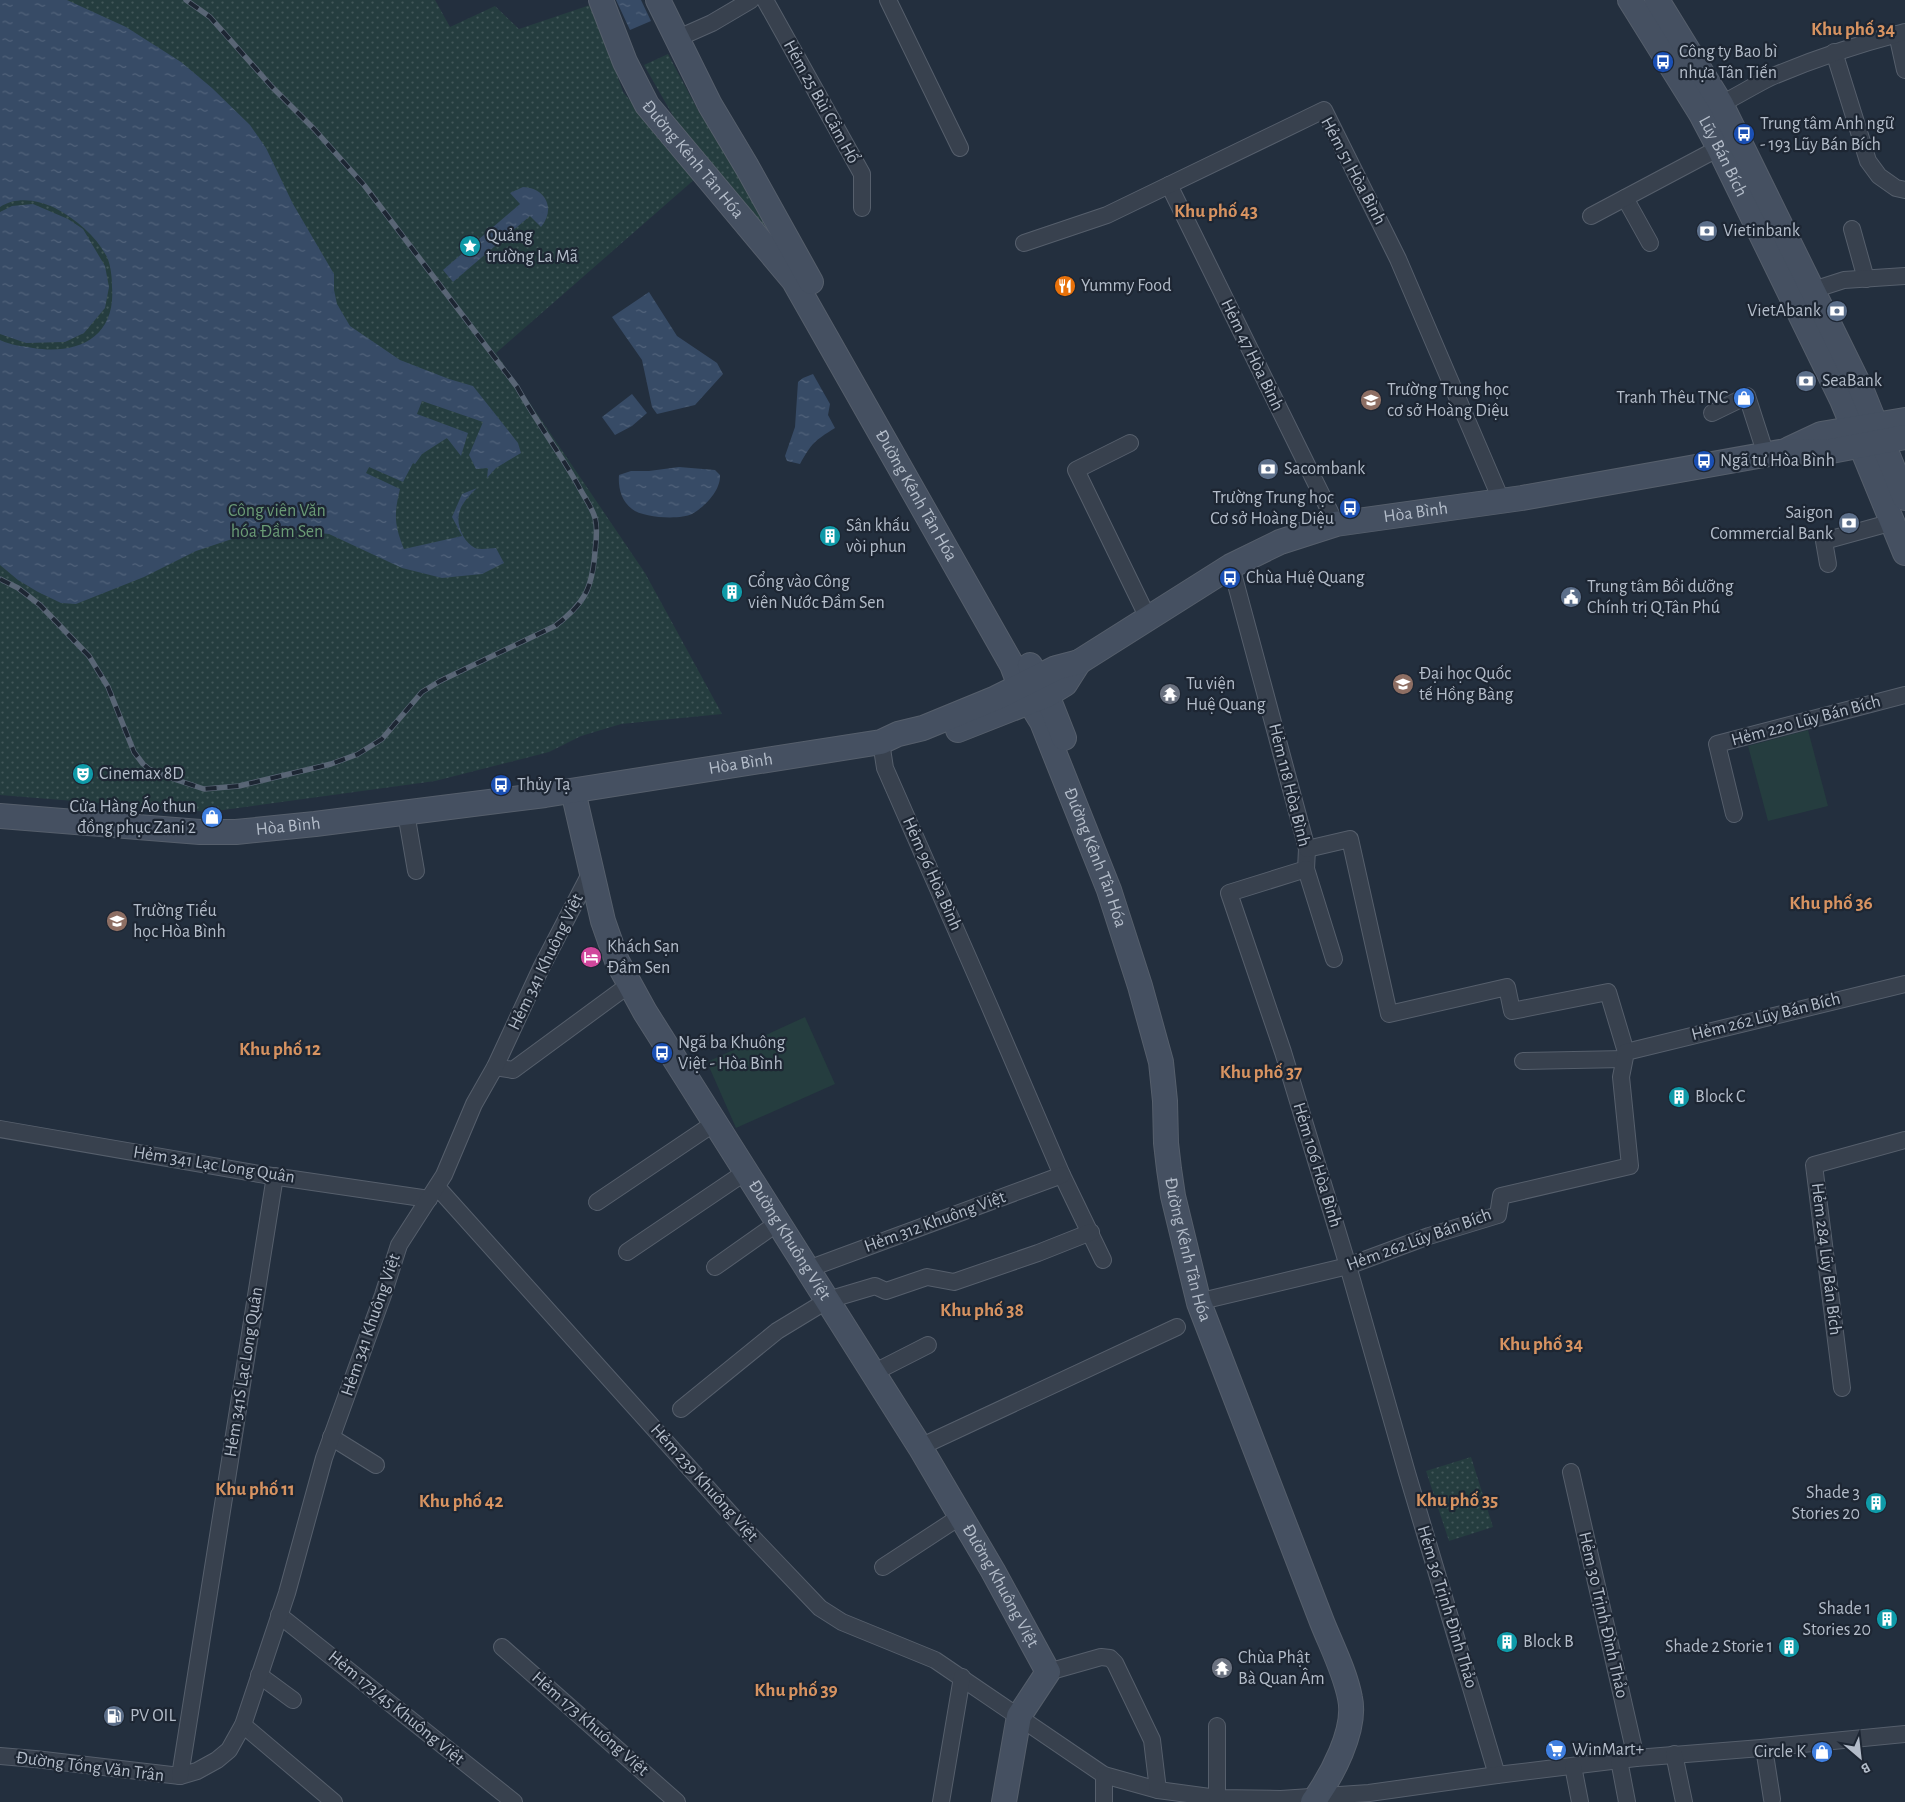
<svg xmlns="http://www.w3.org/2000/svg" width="1905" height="1802" viewBox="0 0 1905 1802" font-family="'Alegreya Sans',sans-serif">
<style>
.park{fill:url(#park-dots)}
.garden{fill:#253d3f}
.water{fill:url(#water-ripples)}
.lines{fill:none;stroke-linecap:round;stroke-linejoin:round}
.street-casing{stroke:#565f6c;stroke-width:18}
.secondary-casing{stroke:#565f6c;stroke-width:26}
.street{stroke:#38414e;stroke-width:16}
.secondary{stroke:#455061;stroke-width:24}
.rail-casing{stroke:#596575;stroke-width:5.5}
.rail{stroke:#1d2633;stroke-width:4;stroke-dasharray:11;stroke-linecap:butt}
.labels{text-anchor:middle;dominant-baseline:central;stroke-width:4.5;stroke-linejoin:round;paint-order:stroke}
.poi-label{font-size:18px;fill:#b3bcc9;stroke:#1d2633;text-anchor:start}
.street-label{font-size:18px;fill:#b3bcc9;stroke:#1d2633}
.park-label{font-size:18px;fill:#6a9b75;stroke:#1d2633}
.neighbourhood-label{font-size:19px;font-weight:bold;fill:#d79361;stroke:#1d2633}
</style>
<defs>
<pattern id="park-dots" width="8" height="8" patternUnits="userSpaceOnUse" patternTransform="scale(1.25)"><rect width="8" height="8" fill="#253d3f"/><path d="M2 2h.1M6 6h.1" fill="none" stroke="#425759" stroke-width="1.8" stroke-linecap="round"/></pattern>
<pattern id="water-ripples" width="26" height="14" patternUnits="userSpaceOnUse" patternTransform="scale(1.25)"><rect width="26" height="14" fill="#374b66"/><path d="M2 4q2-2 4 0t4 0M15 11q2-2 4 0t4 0" fill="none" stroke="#52637b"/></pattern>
</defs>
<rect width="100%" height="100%" fill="#232f3e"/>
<g class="park">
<polygon points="0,0 435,0 450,27 495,6 519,29 593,4 623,92 696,178 496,353 645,573 722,714 621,724 581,736 549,752 435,781 209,812 0,795"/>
<polygon points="668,54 700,114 775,218 787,255 676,121 644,65"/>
<polygon points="1471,1457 1493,1527 1449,1541 1426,1471"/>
</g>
<g class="garden">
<polygon points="1808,730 1828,806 1768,821 1748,746"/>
<polygon points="805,1017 835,1084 736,1128 707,1062"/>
</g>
<g class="water">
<path d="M 0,0 L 67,0 L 126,27 L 181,62 L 212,88 L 250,125 L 266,148 L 293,204 L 334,274 L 334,290 L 337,304 L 350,326 L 400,360 L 449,379 L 473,386 L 518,443 L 521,453 L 496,468 L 487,478 L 488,468 L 476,469 L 469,455 L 483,422 L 422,401 L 417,414 L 468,433 L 461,456 L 447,438 L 422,454 L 415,464 L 413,463 L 403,482 L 369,467 L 366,473 L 400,489 C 394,514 394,524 404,549 L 462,536 L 452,517 L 462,494 L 477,488 C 470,495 461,503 459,514 C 456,525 464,543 475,548 C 481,550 490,548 496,548 L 504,563 L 482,574 L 442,578 L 402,568 L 329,534 L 284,529 L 241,536 L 196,551 L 144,577 L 76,604 L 61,603 L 38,592 L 18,580 L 0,565 L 0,340 C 10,345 22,346 33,348 C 77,355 116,338 112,287 C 112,278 111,266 107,257 C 95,235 77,220 55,208 C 38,200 17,196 0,207 Z"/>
<polygon points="616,0 641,0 651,21 630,30"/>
<path d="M 523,187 C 546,188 556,209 541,227 L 530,216 L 453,282 L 443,270 L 520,204 L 510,193 Z"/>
<polygon points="33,204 68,219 83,229 105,266 109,287 105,308 84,333 65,342 26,343 0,334 0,212 12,206"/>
<polygon points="649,292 677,336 717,363 723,374 695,405 657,414 652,407 642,360 612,317"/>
<path d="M 813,374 L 830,404 L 828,415 L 835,428 C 814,441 812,443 800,464 L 787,461 L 785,456 L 795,427 L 798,382 L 803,378 Z"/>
<polygon points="632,394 647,413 632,426 615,435 602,417"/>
<path d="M 679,467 L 715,470 L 720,475 C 721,490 705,507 692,514 C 680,520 643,518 632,509 C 621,501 618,487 619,475 L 631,471 L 649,471 Z"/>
</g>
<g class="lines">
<g class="street-casing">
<g id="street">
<polyline points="765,0 862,174 862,208"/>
<polyline points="888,0 960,148"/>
<polyline points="1897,34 1905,70"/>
<polyline points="676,39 712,23 751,0"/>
<polyline points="1834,52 1868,161 1879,176 1896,188 1905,190"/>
<path d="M 1721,104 C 1737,96 1753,86 1769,78 C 1813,59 1859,44 1905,32"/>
<polyline points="1169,185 1336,524"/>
<polyline points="1625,198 1650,243"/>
<polyline points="1591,216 1719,148"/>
<polyline points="1852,229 1866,279"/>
<polyline points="1024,243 1107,215 1324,110 1398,259 1502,502"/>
<polyline points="1813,290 1844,280 1905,276"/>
<polyline points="1712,413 1747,396 1766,455"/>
<polyline points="1130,443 1076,470 1148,618"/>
<polyline points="1828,564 1824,541 1893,522"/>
<polyline points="1231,566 1307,849 1306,869 1229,893 1283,1052 1348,1266 1407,1473 1497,1775"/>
<polyline points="881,742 885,768 989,1005 1062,1175 1103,1260"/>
<polyline points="406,813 416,871"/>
<polyline points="1734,814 1717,744 1905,695"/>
<polyline points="1307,849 1350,839 1389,1014 1507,987 1512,1011 1608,992 1626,1052"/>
<polyline points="1306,869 1334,959"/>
<polyline points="1523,1061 1624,1059"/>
<polyline points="495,1067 513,1070 630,984"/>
<polyline points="0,1129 265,1175 429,1199"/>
<polyline points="438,1188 737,1521 820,1608 842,1622 935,1660 1104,1775 1158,1790 1217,1798 1281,1799 1369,1793 1497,1775 1636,1758 1761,1748 1905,1734"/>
<polyline points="597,1202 716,1122"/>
<polyline points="627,1252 747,1171"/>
<polyline points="715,1267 779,1222"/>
<polyline points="808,1269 1062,1175"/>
<polyline points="1210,1299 1348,1266 1429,1236 1498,1215 1501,1196 1630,1166 1621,1077 1626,1052 1905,984"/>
<polyline points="873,1373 928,1345"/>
<polyline points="1842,1388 1814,1165 1905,1140"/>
<polyline points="681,1409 777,1331 828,1300 875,1286 886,1291 927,1277 954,1282 1038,1253 1091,1232"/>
<polyline points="331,1437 376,1465"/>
<polyline points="920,1447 1177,1327"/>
<polyline points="1571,1472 1636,1758"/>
<polyline points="883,1567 961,1516"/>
<polyline points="279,1615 514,1802"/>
<polyline points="502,1647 677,1802"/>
<polyline points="1048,1672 1101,1657 1110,1658 1115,1663 1152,1740 1158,1790"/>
<polyline points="259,1675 293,1700"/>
<polyline points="243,1725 334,1802"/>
<polyline points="1764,1748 1772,1799"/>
<polyline points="1674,1754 1684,1802"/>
<polyline points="0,1756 35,1759 180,1776 197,1771 217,1760 229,1750 243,1725 287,1593 324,1458 383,1295 399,1245 444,1175 474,1104 495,1067 541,968 591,872"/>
<polyline points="1619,1760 1627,1802"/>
<polyline points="1573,1766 1580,1802"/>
<polyline points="180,1776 275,1176"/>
<polyline points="1217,1798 1217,1726"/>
<polyline points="941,1802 962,1677"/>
<polyline points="1104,1802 1104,1775"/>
</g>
</g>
<g class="secondary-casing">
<g id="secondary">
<path id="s1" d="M 601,0 L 625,62 L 647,105 L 794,281 L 1012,665 L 1020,686 L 1042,722 L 1109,890 L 1140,986 L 1161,1062 L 1165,1101 L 1166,1143 L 1169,1169 L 1173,1196 L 1199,1303 L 1322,1622 C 1332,1647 1345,1672 1350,1698 C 1357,1730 1331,1777 1313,1802"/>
<polyline points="658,0 710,105 747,167 811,282"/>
<path id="s2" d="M 1630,0 L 1701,114 L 1719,148 L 1842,400 L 1905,553"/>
<polyline points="1657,0 1721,104 1862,391 1905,498"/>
<polyline points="1789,449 1821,434 1905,420"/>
<polyline points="1030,665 1047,695 1064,738"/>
<polyline points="958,730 1047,695 1065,684 1079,662"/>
<path id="s3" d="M 573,791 L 603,921 L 617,961 L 645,1012 L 920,1447 L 993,1571 L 1048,1672 L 1019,1716 L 1004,1802"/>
<path id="s4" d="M 0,816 L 200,832 L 236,832 L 315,824 L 545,795 L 881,742 L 898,734 L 923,728 L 996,698 L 1056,668 L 1079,662 L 1231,566 L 1280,542 L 1336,524 L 1522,498 L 1786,451 L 1826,452 L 1905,437"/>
</g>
</g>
<use href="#street" class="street"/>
<use href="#secondary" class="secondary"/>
<g class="rail-casing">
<path id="rail" d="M 0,579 L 18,588 L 40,605 L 89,656 L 108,687 L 134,752 L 143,764 L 149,769 L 162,775 L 204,789 L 239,786 L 331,764 L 358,754 L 382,739 L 422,692 L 440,681 L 555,626 C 585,603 592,589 595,552 C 596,541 598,529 595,518 C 592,507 584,497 579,487 C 560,453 536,421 517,387 L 364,185 L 314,129 L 272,87 L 210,17 L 186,0"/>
</g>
<use href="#rail" class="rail"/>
</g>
<defs>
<g id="bus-disc" transform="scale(1.125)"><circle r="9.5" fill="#1a4fb4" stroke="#1d2633"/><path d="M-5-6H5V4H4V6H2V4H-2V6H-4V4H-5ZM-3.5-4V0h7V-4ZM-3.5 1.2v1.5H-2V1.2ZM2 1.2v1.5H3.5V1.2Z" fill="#fff"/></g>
<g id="bank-disc" transform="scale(1.125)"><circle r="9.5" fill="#5c6f8a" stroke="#1d2633"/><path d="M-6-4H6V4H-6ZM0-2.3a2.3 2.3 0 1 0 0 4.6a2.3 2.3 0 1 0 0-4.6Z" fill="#fff"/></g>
<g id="sight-disc" transform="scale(1.125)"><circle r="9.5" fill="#0f9aa8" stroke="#1d2633"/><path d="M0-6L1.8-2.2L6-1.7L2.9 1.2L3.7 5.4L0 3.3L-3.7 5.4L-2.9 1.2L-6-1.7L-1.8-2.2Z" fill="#fff"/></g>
<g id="restaurant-disc" transform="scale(1.125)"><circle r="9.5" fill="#e8710a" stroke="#1d2633"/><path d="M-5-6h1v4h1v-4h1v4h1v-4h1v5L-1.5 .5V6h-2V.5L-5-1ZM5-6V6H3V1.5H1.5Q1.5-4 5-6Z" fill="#fff"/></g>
<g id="shop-disc" transform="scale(1.125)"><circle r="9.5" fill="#3f7fe0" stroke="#1d2633"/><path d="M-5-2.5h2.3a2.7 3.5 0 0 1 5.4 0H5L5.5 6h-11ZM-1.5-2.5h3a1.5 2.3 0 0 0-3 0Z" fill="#fff"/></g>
<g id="school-disc" transform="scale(1.125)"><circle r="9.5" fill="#8d6e63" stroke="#1d2633"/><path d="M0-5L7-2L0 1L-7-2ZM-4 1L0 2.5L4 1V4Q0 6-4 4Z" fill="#fff"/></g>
<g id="building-disc" transform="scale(1.125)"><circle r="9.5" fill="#0f9aa8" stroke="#1d2633"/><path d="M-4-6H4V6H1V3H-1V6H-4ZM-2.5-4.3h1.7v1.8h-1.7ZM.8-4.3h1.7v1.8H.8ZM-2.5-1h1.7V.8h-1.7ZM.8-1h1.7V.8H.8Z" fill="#fff"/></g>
<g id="civic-disc" transform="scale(1.125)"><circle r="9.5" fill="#5c6f8a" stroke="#1d2633"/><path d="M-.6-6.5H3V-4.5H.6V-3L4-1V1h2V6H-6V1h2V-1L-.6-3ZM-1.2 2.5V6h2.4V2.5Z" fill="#fff"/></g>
<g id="university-disc" transform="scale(1.125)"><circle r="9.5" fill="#8d6e63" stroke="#1d2633"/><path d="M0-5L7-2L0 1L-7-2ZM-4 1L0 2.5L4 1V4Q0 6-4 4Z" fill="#fff"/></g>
<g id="temple-disc" transform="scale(1.125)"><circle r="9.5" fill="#6b7280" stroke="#1d2633"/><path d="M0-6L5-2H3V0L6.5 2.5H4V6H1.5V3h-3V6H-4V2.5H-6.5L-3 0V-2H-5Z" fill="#fff"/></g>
<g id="theatre-disc" transform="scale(1.125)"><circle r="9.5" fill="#0f9aa8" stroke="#1d2633"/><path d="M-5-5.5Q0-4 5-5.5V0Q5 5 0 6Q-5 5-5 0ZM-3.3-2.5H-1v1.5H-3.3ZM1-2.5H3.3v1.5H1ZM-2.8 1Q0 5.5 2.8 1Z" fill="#fff"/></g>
<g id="hotel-disc" transform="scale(1.125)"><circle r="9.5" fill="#d1479c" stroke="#1d2633"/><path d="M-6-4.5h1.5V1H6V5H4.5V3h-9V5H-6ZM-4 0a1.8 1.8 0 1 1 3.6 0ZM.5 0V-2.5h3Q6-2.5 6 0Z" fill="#fff"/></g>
<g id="fuel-disc" transform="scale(1.125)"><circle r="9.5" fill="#5c6f8a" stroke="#1d2633"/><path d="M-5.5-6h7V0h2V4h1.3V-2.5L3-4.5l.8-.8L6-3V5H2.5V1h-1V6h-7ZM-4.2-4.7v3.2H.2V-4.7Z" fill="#fff"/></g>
<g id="supermarket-disc" transform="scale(1.125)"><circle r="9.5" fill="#3f7fe0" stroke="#1d2633"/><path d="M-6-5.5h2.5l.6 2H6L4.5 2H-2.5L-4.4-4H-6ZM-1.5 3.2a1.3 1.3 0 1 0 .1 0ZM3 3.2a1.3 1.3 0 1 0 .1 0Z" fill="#fff"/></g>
</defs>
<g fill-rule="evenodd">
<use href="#bus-disc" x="1663" y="62"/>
<use href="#bus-disc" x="1744" y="134"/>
<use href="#bank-disc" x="1707" y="231"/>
<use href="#sight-disc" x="470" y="246"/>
<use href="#restaurant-disc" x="1065" y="286"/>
<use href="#bank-disc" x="1837" y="311"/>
<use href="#bank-disc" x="1806" y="381"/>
<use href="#shop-disc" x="1744" y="398"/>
<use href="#school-disc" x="1371" y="400"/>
<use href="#bus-disc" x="1704" y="461"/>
<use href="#bank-disc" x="1268" y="469"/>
<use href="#bus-disc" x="1350" y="508"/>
<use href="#bank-disc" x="1849" y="523"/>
<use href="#building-disc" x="830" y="536"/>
<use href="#bus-disc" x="1230" y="578"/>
<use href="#building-disc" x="732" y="592"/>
<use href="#civic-disc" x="1571" y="597"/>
<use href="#university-disc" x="1403" y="684"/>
<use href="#temple-disc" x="1170" y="694"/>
<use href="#theatre-disc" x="83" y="774"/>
<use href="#bus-disc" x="501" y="785"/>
<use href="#shop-disc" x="212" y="817"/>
<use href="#school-disc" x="117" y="921"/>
<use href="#hotel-disc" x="591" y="957"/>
<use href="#bus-disc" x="662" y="1053"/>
<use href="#building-disc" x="1679" y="1097"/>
<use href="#building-disc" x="1876" y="1503"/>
<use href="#building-disc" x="1887" y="1619"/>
<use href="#building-disc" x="1507" y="1642"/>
<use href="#building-disc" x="1789" y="1647"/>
<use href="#temple-disc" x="1222" y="1668"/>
<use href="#fuel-disc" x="114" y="1716"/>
<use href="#supermarket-disc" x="1556" y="1750"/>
<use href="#shop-disc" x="1822" y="1752"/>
</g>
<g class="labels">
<g class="poi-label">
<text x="1679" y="52">Công ty Bao bì<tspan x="1679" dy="21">nhựa Tân Tiến</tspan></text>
<text x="1760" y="124">Trung tâm Anh ngữ<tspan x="1760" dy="21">- 193 Lũy Bán Bích</tspan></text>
<text x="1723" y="231">Vietinbank</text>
<text x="486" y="236">Quảng<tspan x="486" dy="21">trường La Mã</tspan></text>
<text x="1081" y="286">Yummy Food</text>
<text x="1821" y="311" text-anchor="end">VietAbank</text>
<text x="1822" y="381">SeaBank</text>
<text x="1387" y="390">Trường Trung học<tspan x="1387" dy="21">cơ sở Hoàng Diệu</tspan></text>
<text x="1728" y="398" text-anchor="end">Tranh Thêu TNC</text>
<text x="1720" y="461">Ngã tư Hòa Bình</text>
<text x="1284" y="469">Sacombank</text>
<text x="1334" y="498" text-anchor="end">Trường Trung học<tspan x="1334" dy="21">Cơ sở Hoàng Diệu</tspan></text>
<text x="1833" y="513" text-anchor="end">Saigon<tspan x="1833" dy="21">Commercial Bank</tspan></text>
<text x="846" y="526">Sân khấu<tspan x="846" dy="21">vòi phun</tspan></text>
<text x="1246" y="578">Chùa Huệ Quang</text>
<text x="748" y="582">Cổng vào Công<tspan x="748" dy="21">viên Nước Đầm Sen</tspan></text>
<text x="1587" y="587">Trung tâm Bồi dưỡng<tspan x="1587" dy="21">Chính trị Q.Tân Phú</tspan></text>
<text x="1419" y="674">Đại học Quốc<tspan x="1419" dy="21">tế Hồng Bàng</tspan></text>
<text x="1186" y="684">Tu viện<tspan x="1186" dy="21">Huệ Quang</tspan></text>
<text x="99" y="774">Cinemax 8D</text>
<text x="517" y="785">Thủy Tạ</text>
<text x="196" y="807" text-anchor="end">Cửa Hàng Áo thun<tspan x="196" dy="21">đồng phục Zani 2</tspan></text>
<text x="133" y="911">Trường Tiểu<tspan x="133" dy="21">học Hòa Bình</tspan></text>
<text x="607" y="947">Khách Sạn<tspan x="607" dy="21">Đầm Sen</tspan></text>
<text x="678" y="1043">Ngã ba Khuông<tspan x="678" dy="21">Việt - Hòa Bình</tspan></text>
<text x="1695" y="1097">Block C</text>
<text x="1860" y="1493" text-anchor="end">Shade 3<tspan x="1860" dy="21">Stories 20</tspan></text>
<text x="1871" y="1609" text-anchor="end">Shade 1<tspan x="1871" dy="21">Stories 20</tspan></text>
<text x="1523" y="1642">Block B</text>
<text x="1773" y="1647" text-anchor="end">Shade 2 Storie 1</text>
<text x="1238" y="1658">Chùa Phật<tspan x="1238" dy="21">Bà Quan Âm</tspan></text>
<text x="130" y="1716">PV OIL</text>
<text x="1572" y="1750">WinMart+</text>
<text x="1806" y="1752" text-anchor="end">Circle K</text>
</g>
<g class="street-label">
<text transform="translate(821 102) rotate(61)">Hẻm 25 Bùi Cầm Hổ</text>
<text stroke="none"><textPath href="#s2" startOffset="182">Lũy Bán Bích</textPath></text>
<text stroke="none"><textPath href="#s1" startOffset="186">Đường Kênh Tân Hóa</textPath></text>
<text transform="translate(1353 171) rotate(62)">Hẻm 51 Hòa Bình</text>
<text transform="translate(1252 355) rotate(64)">Hẻm 47 Hòa Bình</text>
<text stroke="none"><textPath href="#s1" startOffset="591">Đường Kênh Tân Hóa</textPath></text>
<text stroke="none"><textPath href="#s4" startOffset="1476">Hòa Bình</textPath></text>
<text transform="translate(1806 721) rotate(-15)">Hẻm 220 Lũy Bán Bích</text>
<text stroke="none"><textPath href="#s4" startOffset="746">Hòa Bình</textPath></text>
<text transform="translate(1289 785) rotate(76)">Hẻm 118 Hòa Bình</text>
<text stroke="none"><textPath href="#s4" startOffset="289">Hòa Bình</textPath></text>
<text stroke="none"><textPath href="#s1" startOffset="996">Đường Kênh Tân Hóa</textPath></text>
<text transform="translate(932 874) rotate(66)">Hẻm 96 Hòa Bình</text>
<text transform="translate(546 962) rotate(-64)">Hẻm 341 Khuông Việt</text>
<text transform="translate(1766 1017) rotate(-14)">Hẻm 262 Lũy Bán Bích</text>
<text transform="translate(214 1165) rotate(9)">Hẻm 341 Lạc Long Quân</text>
<text transform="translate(1317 1165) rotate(73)">Hẻm 106 Hòa Bình</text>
<text transform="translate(935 1222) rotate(-20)">Hẻm 312 Khuông Việt</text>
<text stroke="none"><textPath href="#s3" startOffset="504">Đường Khuông Việt</textPath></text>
<text transform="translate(1419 1240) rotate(-20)">Hẻm 262 Lũy Bán Bích</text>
<text stroke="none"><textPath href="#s1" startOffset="1401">Đường Kênh Tân Hóa</textPath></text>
<text transform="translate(1826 1259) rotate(83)">Hẻm 284 Lũy Bán Bích</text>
<text transform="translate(371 1325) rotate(-71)">Hẻm 341 Khuông Việt</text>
<text transform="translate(244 1372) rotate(-81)">Hẻm 341S Lạc Long Quân</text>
<text transform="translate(704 1483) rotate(48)">Hẻm 239 Khuông Việt</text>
<text stroke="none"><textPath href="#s3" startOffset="909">Đường Khuông Việt</textPath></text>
<text transform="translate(1447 1607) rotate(73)">Hẻm 36 Trịnh Đình Thảo</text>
<text transform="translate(1603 1615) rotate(77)">Hẻm 30 Trịnh Đình Thảo</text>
<text transform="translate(396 1708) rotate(39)">Hẻm 173/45 Khuông Việt</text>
<text transform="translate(590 1724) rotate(41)">Hẻm 173 Khuông Việt</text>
<text transform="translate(90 1767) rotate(7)">Đường Tống Văn Trân</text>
</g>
<g class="park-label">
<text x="277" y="511">Công viên Văn<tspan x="277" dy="21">hóa Đầm Sen</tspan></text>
</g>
<g class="neighbourhood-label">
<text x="1853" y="29">Khu phố 34</text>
<text x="1216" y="211">Khu phố 43</text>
<text x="1831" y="903">Khu phố 36</text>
<text x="280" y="1049">Khu phố 12</text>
<text x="1261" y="1072">Khu phố 37</text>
<text x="982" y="1310">Khu phố 38</text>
<text x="1541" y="1344">Khu phố 34</text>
<text x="255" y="1489">Khu phố 11</text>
<text x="1457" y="1500">Khu phố 35</text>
<text x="461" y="1501">Khu phố 42</text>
<text x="796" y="1690">Khu phố 39</text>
</g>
</g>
<g transform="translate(1860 1757) rotate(152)" stroke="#1d2633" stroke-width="4" paint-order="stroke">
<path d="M0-4L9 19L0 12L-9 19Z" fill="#b3bcc9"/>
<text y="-8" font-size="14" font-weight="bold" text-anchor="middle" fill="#b3bcc9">B</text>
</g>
</svg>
